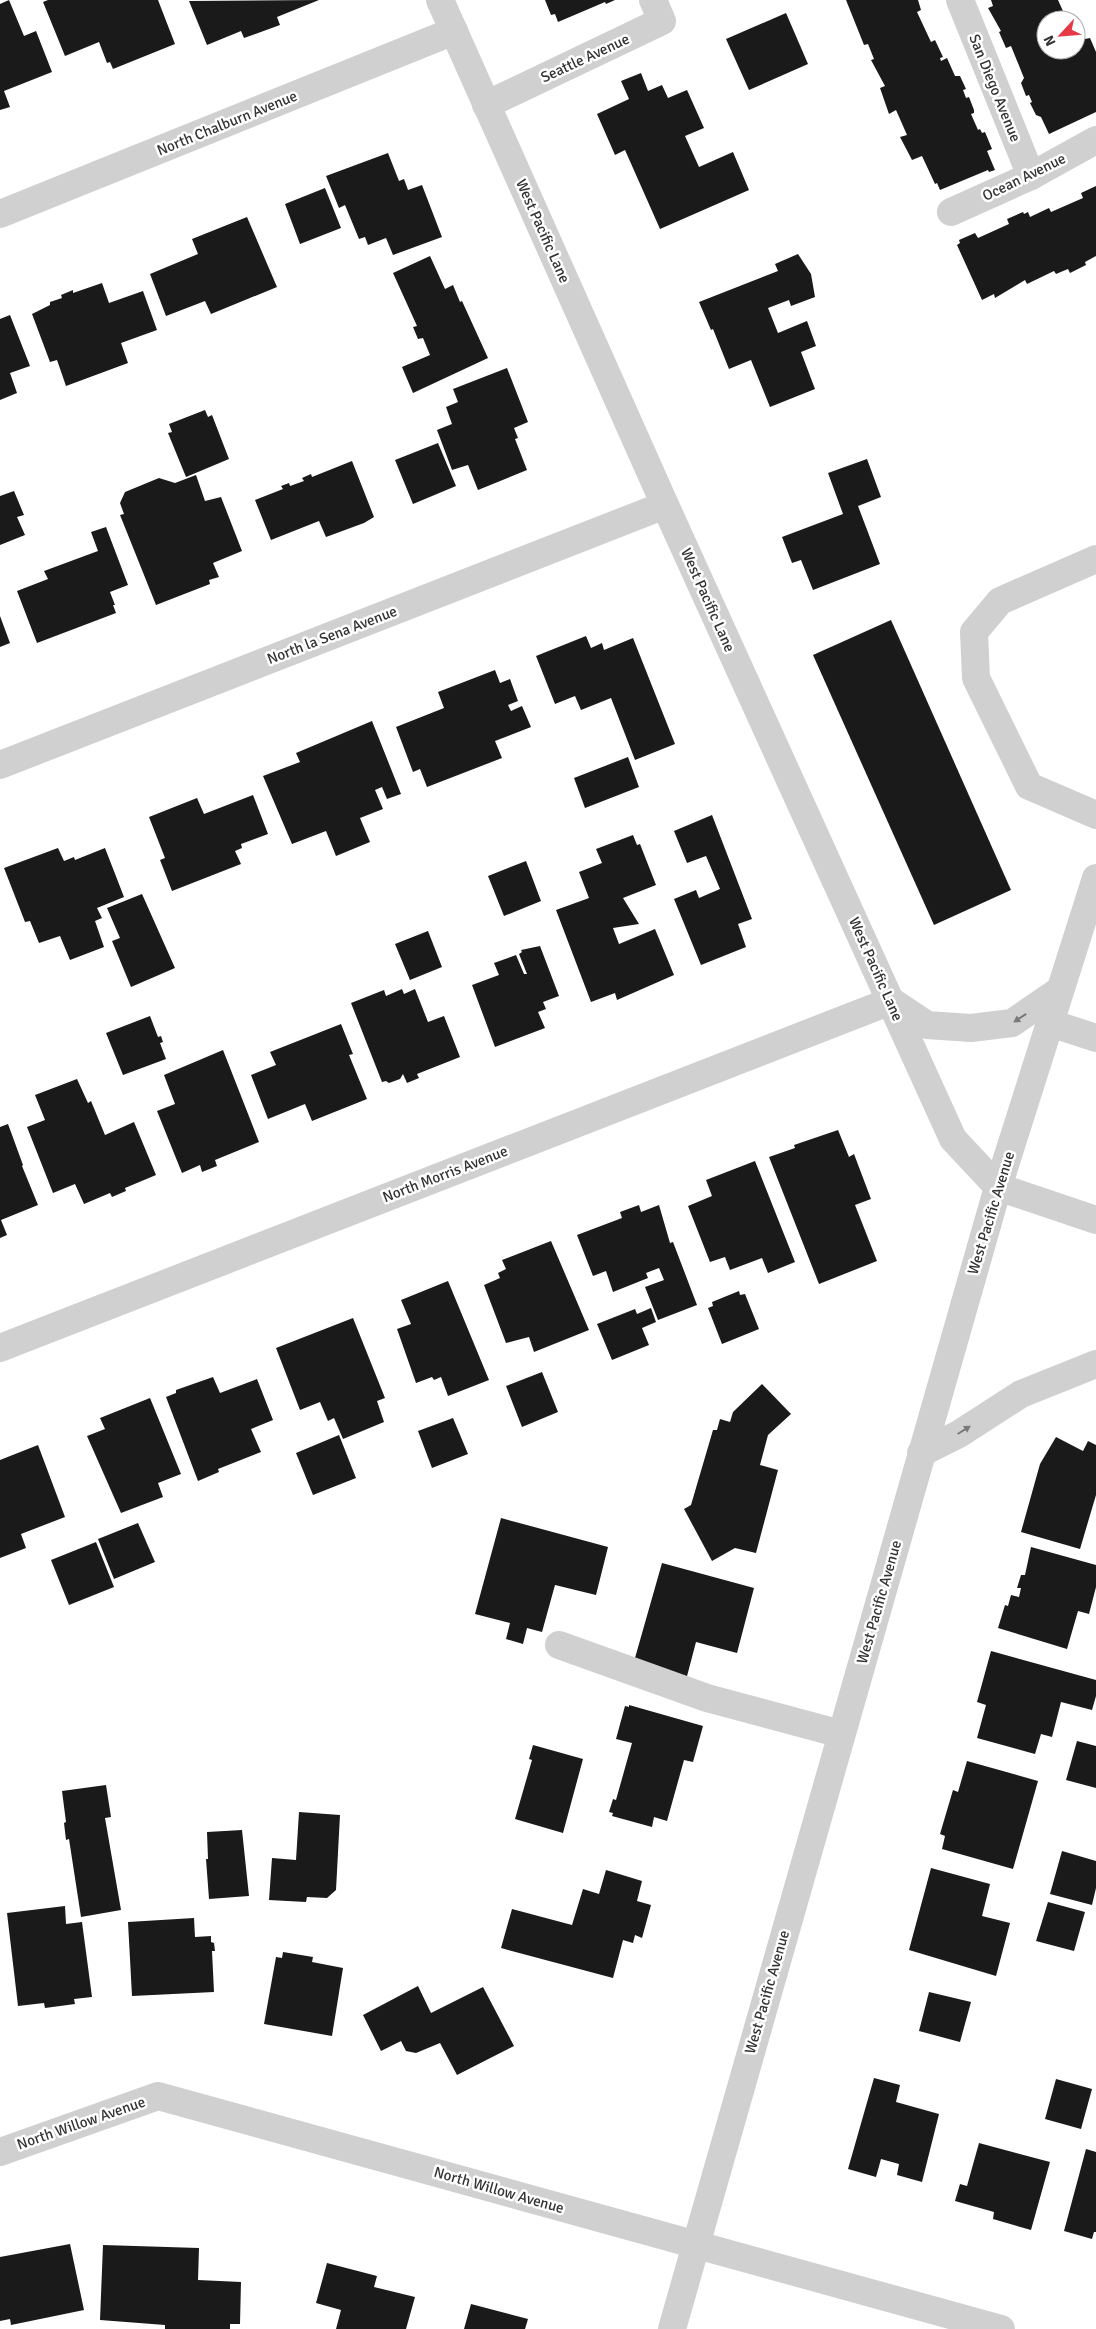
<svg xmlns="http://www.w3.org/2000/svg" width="1096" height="2329" viewBox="0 0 1096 2329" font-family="Signika,sans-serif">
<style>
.building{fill:#1a1a1a}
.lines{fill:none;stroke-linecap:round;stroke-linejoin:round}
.minor{stroke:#d0d0d0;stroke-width:28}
.oneway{fill:#7a7a7a}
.labels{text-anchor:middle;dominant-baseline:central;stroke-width:5;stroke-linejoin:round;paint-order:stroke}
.street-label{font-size:15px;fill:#333;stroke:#fff}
</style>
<rect width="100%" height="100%" fill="#fff"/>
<g class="building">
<polygon points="9,0 24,36 36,31 52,72 4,91 10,107 0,110 0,4"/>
<polygon points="48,0 158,0 175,44 113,69 110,62 107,63 99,42 65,56 43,2"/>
<polygon points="319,0 277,17 280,25 244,38 241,31 207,45 189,1"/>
<polygon points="545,0 615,0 606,4 605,2 558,22 555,14 551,15"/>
<polygon points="846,0 918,0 921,10 917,12 931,42 935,40 943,57 940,58 941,61 947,58 955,76 960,76 966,89 963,90 966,98 969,97 974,110 974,113 971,114 978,130 980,129 982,133 985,132 992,149 987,151 995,170 989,172 988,170 940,190 937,183 935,184 922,156 912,160 900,137 907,135 896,110 889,114 880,88 885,86 871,60 874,59 868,44 864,45"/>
<polygon points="991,0 1058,0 1067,20 1046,20 1046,50 1076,50 1076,35 1082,33 1085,39 1090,38 1096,52 1096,112 1049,134 1041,117 1036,115 1030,103 1032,102 1029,95 1026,96 1021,83 1024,78 1011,46 1006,48 999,32 1001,31 988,8 993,6"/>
<polygon points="786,13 808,64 749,90 726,39"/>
<polygon points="641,73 648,91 662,85 668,98 687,90 704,128 685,136 699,167 733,152 749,190 660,229 625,150 615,155 597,114 629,99 621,81"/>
<polygon points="388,153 399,181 404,179 408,190 422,185 442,237 393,255 386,238 368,245 365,237 359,239 345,205 339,208 326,176"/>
<polygon points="1096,186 1096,256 1085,262 1086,265 1070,273 1068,269 1056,274 1054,271 1027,284 1025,280 995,298 994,294 982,300 957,245 960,243 959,240 975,233 978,238 1009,224 1007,219 1023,212 1024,214 1028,212 1030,217 1049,208 1051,212 1083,198 1081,193"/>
<polygon points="325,188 341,228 300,244 285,204"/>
<polygon points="247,217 277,287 211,314 205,301 166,316 150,274 198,254 192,239"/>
<polygon points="798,254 811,274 815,297 791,306 789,300 768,308 778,333 807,321 816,346 801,352 815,389 770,407 751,360 729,369 713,329 711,330 699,302 778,271 775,264"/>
<polygon points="430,256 445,289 453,285 460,302 462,301 488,358 413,393 402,367 430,355 423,338 418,339 413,327 417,326 393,273"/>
<polygon points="102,283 109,303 143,291 157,330 121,343 128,363 66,386 57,360 50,362 32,314 50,305 50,302 62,298 61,295 73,290 73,293"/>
<polygon points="10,315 30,366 10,373 17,393 0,400 0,319"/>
<polygon points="507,368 528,422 514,428 518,438 515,439 527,470 478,490 468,465 452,470 437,430 452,424 446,407 458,402 453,389"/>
<polygon points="205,410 208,417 212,415 229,459 186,477 168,433 172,432 169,424"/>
<polygon points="438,443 456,486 413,504 395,460"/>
<polygon points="867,459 881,497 858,506 880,564 813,590 801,560 792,563 782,537 843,514 828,473"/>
<polygon points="352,461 374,517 364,523 326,537 319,521 271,540 255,500 283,489 281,486 289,483 290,486 304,481 302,478 311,474 312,477"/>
<polygon points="196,475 205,501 221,497 242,551 213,563 219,577 209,580 210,584 156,605 120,515 124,514 120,503 125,492 159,478 175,483"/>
<polygon points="14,491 24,515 17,517 25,535 0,545 0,496"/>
<polygon points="106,527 128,585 110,592 115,605 113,605 116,613 37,643 17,591 48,579 44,571 98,551 91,532"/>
<polygon points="0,616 10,643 0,647"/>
<polygon points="891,620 1011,890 934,925 813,655"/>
<polygon points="586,636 591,648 602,643 604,650 633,638 675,744 635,760 611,698 581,710 575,696 555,704 536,656"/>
<polygon points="495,670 500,683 510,679 518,701 508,705 511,711 522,706 531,727 495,741 502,758 427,787 420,769 413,772 396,727 444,708 438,692"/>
<polygon points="372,721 401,794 387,799 382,787 375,790 383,809 360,818 370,842 336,856 326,831 292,844 263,776 300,762 296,753"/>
<polygon points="628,757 639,787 585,808 574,778"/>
<polygon points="253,795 268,834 241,844 242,848 235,851 241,864 172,891 160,860 165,858 149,817 197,798 204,814"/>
<polygon points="712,815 752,919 738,924 746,947 701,965 674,899 696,890 699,898 720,889 706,856 687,863 674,831"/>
<polygon points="633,835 637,845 640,844 656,885 623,898 639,924 613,928 619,944 655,929 674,975 617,1000 615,993 591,1002 556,910 589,898 579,872 602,863 596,849"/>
<polygon points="58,848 64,861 74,857 75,860 105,848 124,897 97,908 102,918 95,921 104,947 70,960 60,936 39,943 30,921 25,922 4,868"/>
<polygon points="526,861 541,901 504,916 488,876"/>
<polygon points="142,894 175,968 131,987 112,941 120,938 107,908"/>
<polygon points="428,931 442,967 410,980 395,944"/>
<polygon points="540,946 559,996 543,1002 546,1009 538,1012 545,1028 495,1047 472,985 499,975 494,963 516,955 524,974 527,974 519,954 522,952 521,950"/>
<polygon points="402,989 404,994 415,989 428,1022 444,1016 460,1057 417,1074 419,1078 407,1083 403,1074 400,1079 389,1083 386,1081 382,1082 351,1003 384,990 386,996"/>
<polygon points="150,1016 158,1037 161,1036 163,1042 160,1043 166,1059 123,1075 106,1033"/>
<polygon points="341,1024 353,1054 349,1055 367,1099 312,1121 305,1104 268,1119 251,1075 276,1065 270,1052"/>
<polygon points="223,1050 259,1142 215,1160 217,1166 202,1172 200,1165 182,1173 157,1111 175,1104 164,1075"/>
<polygon points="77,1079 88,1103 91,1101 105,1135 134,1122 156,1175 125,1188 126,1191 112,1197 110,1193 84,1204 75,1184 53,1193 27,1127 45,1120 35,1095"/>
<polygon points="8,1124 23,1165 22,1166 38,1205 1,1220 7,1235 0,1238 0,1127"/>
<polygon points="838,1130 849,1157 854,1154 871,1199 855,1205 877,1261 819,1284 769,1157 795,1148 794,1145"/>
<polygon points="755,1161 795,1262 768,1273 762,1258 730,1270 725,1257 710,1262 688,1206 712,1196 706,1180"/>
<polygon points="639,1205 641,1212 659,1205 670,1243 673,1242 697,1305 658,1320 645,1287 664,1280 659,1268 646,1273 648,1278 613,1292 606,1271 593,1276 577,1235 622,1218 620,1212"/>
<polygon points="551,1241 589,1330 534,1352 529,1337 506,1343 484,1285 500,1278 498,1273 506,1269 502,1260"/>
<polygon points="448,1281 489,1380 448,1396 441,1377 434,1380 432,1377 416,1383 397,1329 411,1324 401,1300"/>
<polygon points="739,1291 740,1295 745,1294 759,1329 722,1344 708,1308 713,1306 712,1302"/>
<polygon points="651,1308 656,1322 642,1328 649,1345 612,1360 597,1324 635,1309 637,1314"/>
<polygon points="353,1318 385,1398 377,1401 384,1422 343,1439 334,1418 328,1421 320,1402 300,1410 276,1348"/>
<polygon points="542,1372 558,1412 522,1427 506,1386"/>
<polygon points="213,1377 220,1393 257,1379 273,1420 251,1429 261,1452 218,1469 219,1472 198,1481 166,1397 176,1393 176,1390"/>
<polygon points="762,1384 791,1414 768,1435 760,1465 778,1470 756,1553 735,1548 712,1561 684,1509 691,1505 713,1430 717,1430 720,1419 730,1422 733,1412"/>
<polygon points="150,1398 181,1474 158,1483 163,1497 121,1513 87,1436 105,1429 100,1418"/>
<polygon points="453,1418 468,1454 432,1468 418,1431"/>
<polygon points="339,1435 356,1478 313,1495 296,1453"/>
<polygon points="1056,1437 1083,1451 1088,1441 1096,1445 1096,1495 1080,1549 1021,1532 1040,1464"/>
<polygon points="38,1445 65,1517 21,1534 26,1548 0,1558 0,1460"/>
<polygon points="501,1518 608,1547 596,1595 555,1585 542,1632 527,1628 523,1644 506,1639 510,1623 475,1614"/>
<polygon points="138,1523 155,1562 114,1579 98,1539"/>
<polygon points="96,1542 114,1587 69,1605 51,1560"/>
<polygon points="1031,1547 1096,1565 1096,1587 1089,1614 1078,1611 1067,1649 998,1628 1005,1605 1008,1606 1011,1595 1019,1597 1021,1588 1017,1588 1021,1575 1025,1575"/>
<polygon points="662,1563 754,1588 737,1653 696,1642 686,1680 633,1665"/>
<polygon points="991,1651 1096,1680 1096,1696 1092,1710 1061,1702 1052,1737 1041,1734 1035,1754 977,1738 986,1705 977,1702"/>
<polygon points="629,1705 703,1726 693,1762 684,1760 667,1821 654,1817 652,1827 612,1816 613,1813 609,1812 613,1799 616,1800 632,1743 616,1739 625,1706 629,1707"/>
<polygon points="1077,1741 1096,1746 1096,1788 1066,1780"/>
<polygon points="533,1745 583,1759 563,1833 515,1819 532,1760 529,1759"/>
<polygon points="967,1761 1038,1781 1013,1869 942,1849 945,1836 940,1834 953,1790 958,1792"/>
<polygon points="106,1785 111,1817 105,1818 121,1910 81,1917 69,1839 66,1840 64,1823 66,1822 62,1791"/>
<polygon points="299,1812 340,1815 336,1890 327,1898 307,1897 306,1902 269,1900 272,1858 296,1860"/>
<polygon points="242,1830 249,1896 209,1899 206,1859 208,1859 207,1832"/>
<polygon points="1062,1851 1096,1861 1096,1888 1092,1905 1050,1894"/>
<polygon points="931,1868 990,1884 982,1916 1010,1923 996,1976 909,1950"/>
<polygon points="606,1870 642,1881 637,1901 651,1905 642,1938 635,1935 633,1943 623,1940 613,1978 501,1948 512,1909 572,1925 583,1889 599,1894"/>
<polygon points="1048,1902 1085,1912 1074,1951 1036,1941"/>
<polygon points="65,1906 66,1924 82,1922 92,1997 74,1999 75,2004 45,2008 44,2003 18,2006 7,1913"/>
<polygon points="194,1918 195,1937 211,1936 211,1942 214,1943 215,1951 212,1951 214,1992 132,1996 128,1922"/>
<polygon points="283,1952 313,1957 312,1962 343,1968 332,2036 264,2024 276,1957 282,1958"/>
<polygon points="418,1986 431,2013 483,1987 514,2046 457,2075 440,2043 416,2053 406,2051 401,2041 381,2051 363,2015"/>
<polygon points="929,1992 971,2002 960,2042 919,2031"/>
<polygon points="874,2078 900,2085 896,2102 939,2114 922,2182 897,2175 899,2164 881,2159 876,2177 848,2169"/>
<polygon points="1056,2079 1092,2089 1081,2129 1045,2119"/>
<polygon points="979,2143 1050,2162 1031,2230 993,2219 994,2212 955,2201 960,2184 967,2186"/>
<polygon points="1086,2149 1096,2152 1096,2232 1094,2232 1092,2239 1064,2231"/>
<polygon points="70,2244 84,2310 11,2325 10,2319 0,2321 0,2257"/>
<polygon points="103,2245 199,2248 198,2280 241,2282 240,2324 230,2324 230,2329 165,2329 165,2325 100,2320"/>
<polygon points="327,2263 377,2276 374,2287 415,2297 406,2329 336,2329 341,2310 316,2303"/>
<polygon points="471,2304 528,2319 525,2329 464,2329"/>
</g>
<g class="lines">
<g class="minor">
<polyline points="440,0 665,505 953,1139 998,1187 1096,1220"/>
<polyline points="960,0 1031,176"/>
<polyline points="486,105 662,21 653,0"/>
<polyline points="951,212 1031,176 1096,140"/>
<polyline points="0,214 454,31"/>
<polyline points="1096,559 1000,601 974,632 976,678 1029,786 1096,815"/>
<polyline points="0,765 665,505"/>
<polyline points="891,1001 927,1025 971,1028 1012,1023 1060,990"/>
<polyline points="1050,1023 1096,1038"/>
<polyline points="0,1348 891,1001"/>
<polyline points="921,1453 959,1434 1021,1394 1096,1364"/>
<polyline points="559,1645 707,1698 841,1734"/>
<polyline points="0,2152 158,2096 1001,2329"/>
<polyline points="672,2329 998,1187 1096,878"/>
</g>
</g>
<defs><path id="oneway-solid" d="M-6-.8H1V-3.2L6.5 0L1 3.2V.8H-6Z" transform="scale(1.25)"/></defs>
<g class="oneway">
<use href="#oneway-solid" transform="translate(1020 1018) rotate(146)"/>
<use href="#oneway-solid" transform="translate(964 1430) rotate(-32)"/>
</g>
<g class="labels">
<g class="street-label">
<text transform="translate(585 58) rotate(-25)">Seattle Avenue</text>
<text transform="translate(995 88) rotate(68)">San Diego Avenue</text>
<text transform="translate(227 123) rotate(-22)">North Chalburn Avenue</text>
<text transform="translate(1024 177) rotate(-26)">Ocean Avenue</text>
<text transform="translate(543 231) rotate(66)">West Pacific Lane</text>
<text transform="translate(708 600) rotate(66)">West Pacific Lane</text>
<text transform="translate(332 635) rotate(-21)">North la Sena Avenue</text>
<text transform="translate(876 969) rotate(66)">West Pacific Lane</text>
<text transform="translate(445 1174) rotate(-21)">North Morris Avenue</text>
<text transform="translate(991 1213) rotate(-73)">West Pacific Avenue</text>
<text transform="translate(879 1602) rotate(-74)">West Pacific Avenue</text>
<text transform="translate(767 1992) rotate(-74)">West Pacific Avenue</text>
<text transform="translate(81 2123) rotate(-19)">North Willow Avenue</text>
<text transform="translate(499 2190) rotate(16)">North Willow Avenue</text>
</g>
</g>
<g transform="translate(1061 35) rotate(244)"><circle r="24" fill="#ffffff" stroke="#adadad"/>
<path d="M0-4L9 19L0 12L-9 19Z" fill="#e63946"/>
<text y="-8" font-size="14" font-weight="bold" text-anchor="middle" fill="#333333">N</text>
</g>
</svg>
